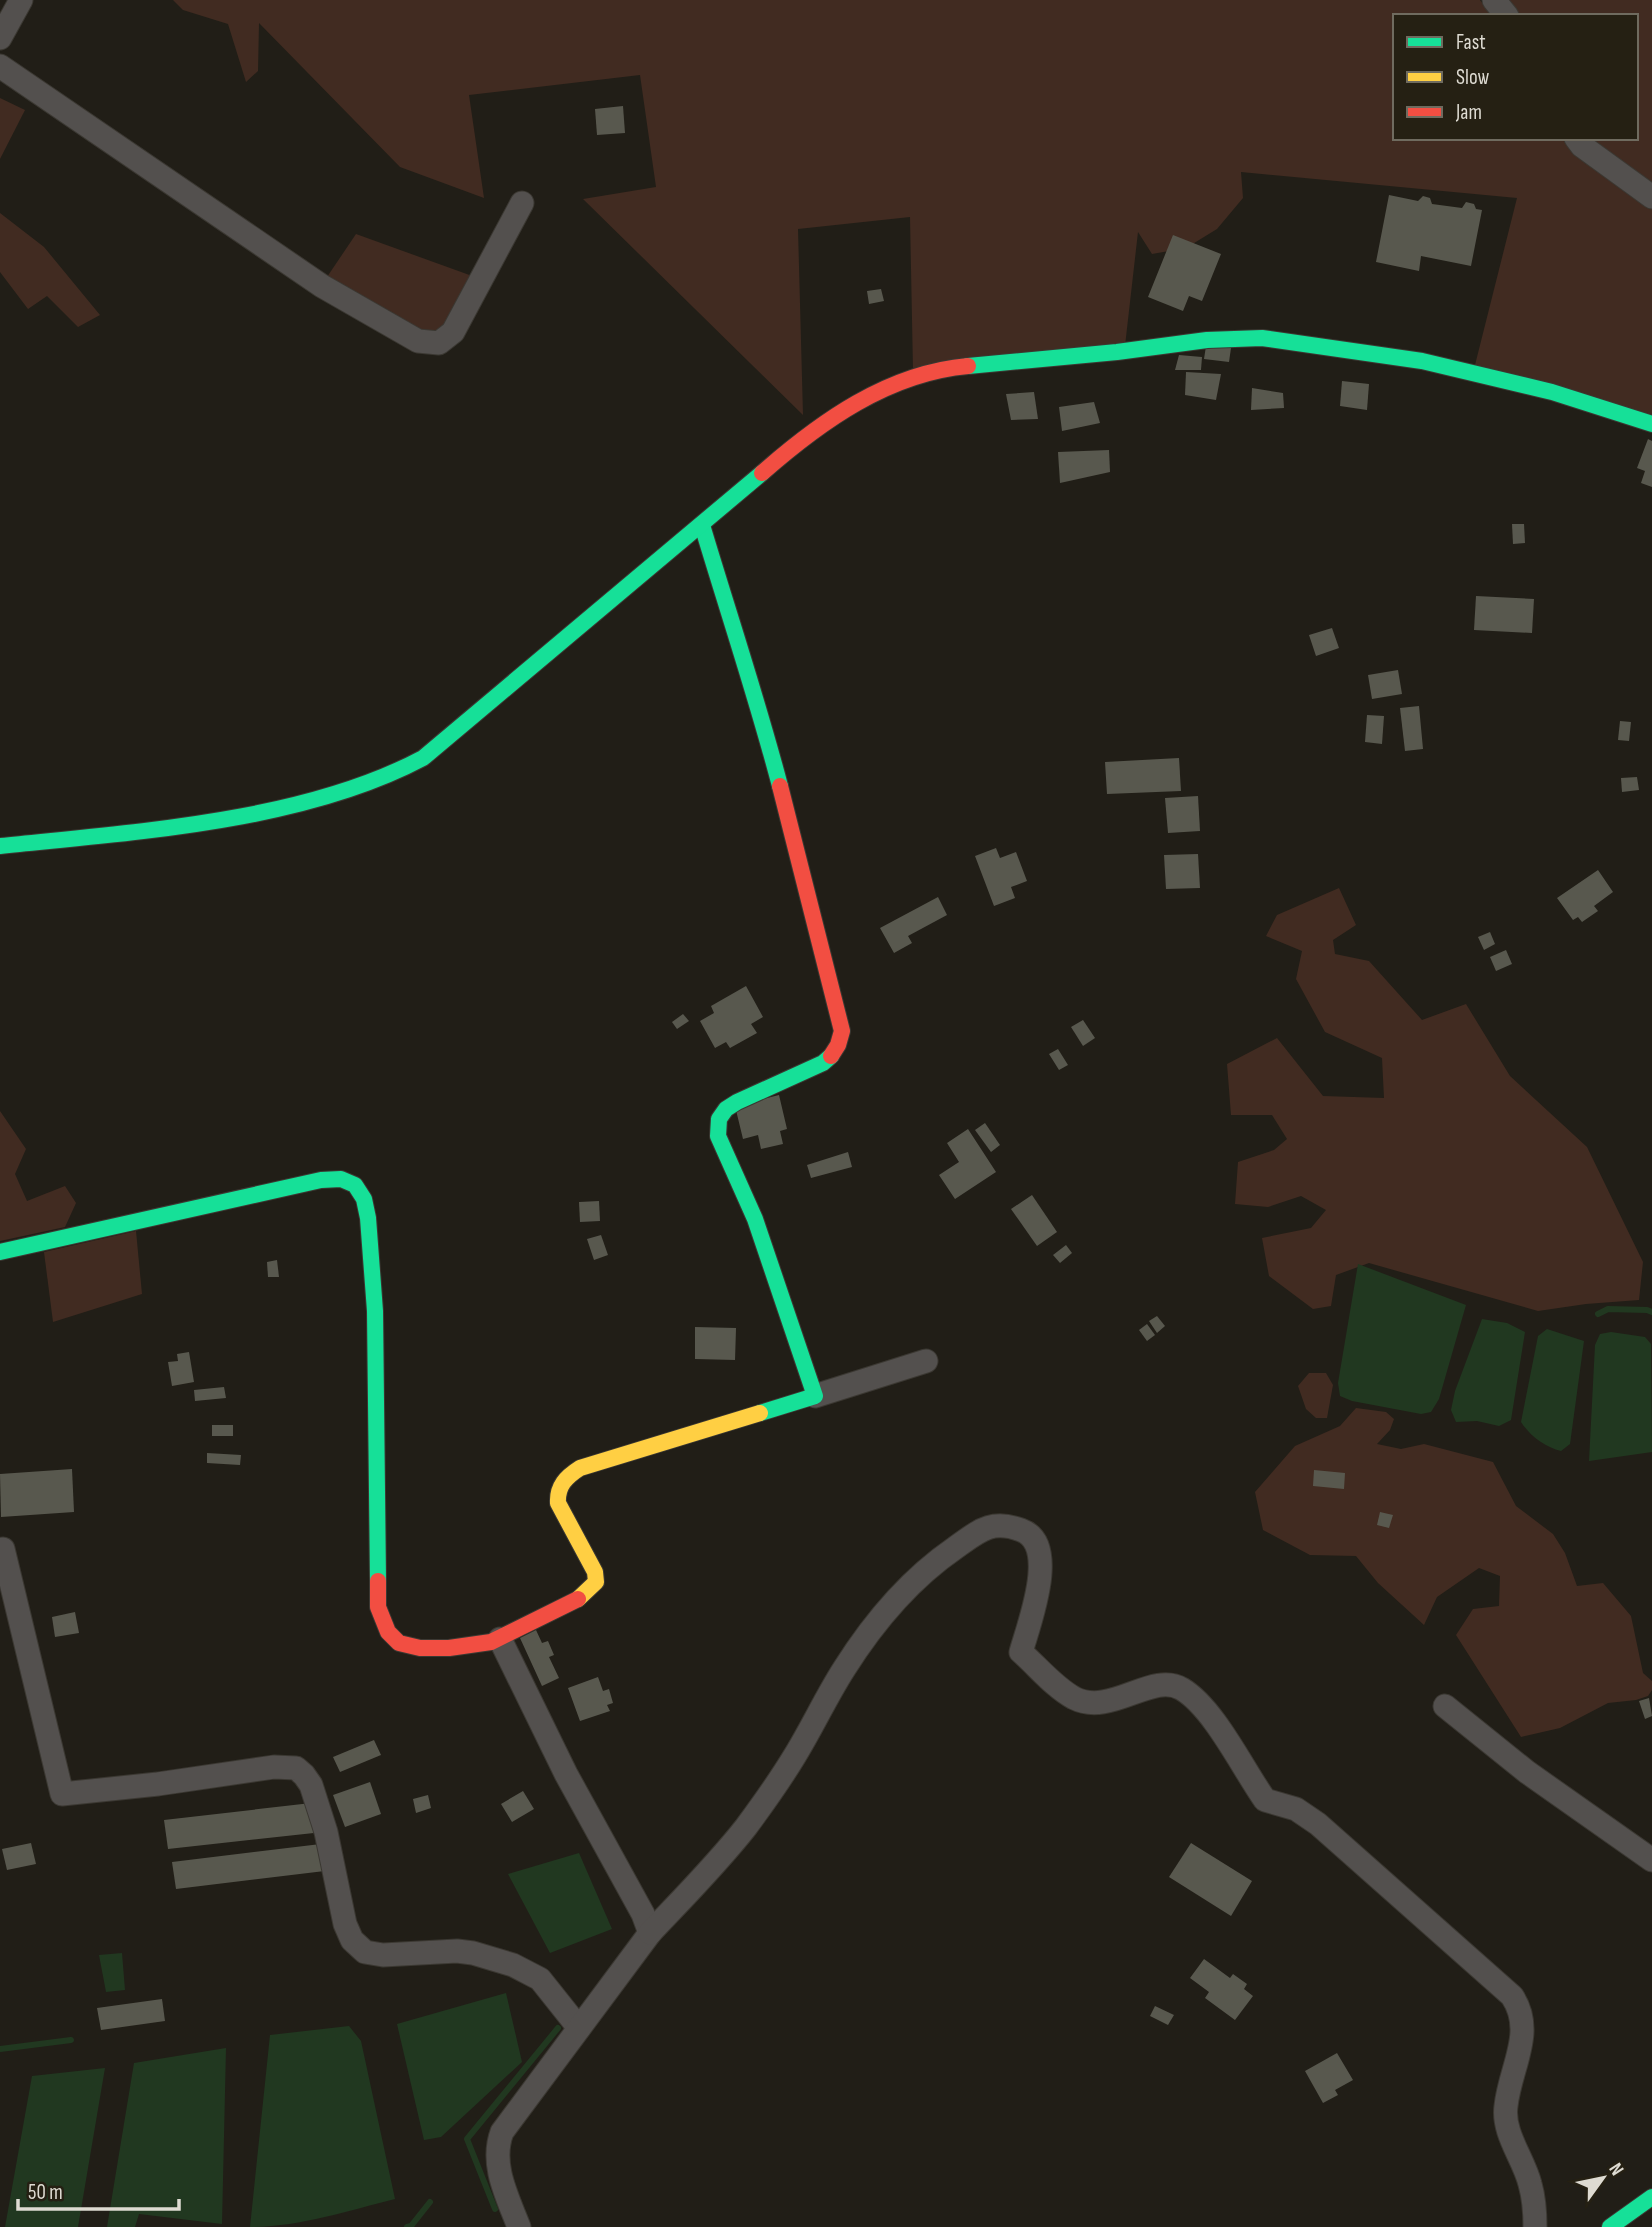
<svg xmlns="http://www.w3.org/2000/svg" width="1652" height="2227" viewBox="0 0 1652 2227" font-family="'Sofia Sans Condensed',sans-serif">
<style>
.green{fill:#412b21}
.water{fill:#213820}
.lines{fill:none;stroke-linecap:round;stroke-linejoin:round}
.stream{stroke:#213820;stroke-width:6}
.building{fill:#58584e}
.street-casing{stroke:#3b3832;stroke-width:25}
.fast-casing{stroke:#3b3832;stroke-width:18}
.slow-casing{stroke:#3b3832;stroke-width:18}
.jam-casing{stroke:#3b3832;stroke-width:18}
.street{stroke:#53504e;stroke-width:23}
.fast{stroke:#16e098;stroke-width:16}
.slow{stroke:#ffcf43;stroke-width:16}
.jam{stroke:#f24e42;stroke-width:16}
</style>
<rect width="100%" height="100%" fill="#211e17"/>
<g class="green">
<polygon points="173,0 1480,0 1493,16 1395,16 1395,138 1562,138 1570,148 1652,209 1652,420 1474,369 1517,198 1241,172 1243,198 1217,229 1186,248 1152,254 1138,232 1125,346 913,370 910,217 798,229 803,415 583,199 656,187 640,75 469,95 484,198 400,167 259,23 258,71 246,82 228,24 183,10"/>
<polygon points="1506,0 1652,0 1652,185 1588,138 1636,138 1636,16 1515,16"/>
<polygon points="0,98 25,110 0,159"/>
<polygon points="0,213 44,247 100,315 78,327 47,296 28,309 0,272"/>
<polygon points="356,234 475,277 437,338 325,280"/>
<polygon points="1339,888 1356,925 1333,940 1335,954 1369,961 1422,1020 1466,1004 1510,1076 1587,1147 1643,1262 1639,1300 1586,1304 1538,1311 1369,1263 1336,1275 1331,1306 1313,1309 1269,1276 1262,1238 1311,1228 1326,1210 1301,1196 1268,1207 1235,1204 1238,1162 1274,1150 1287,1139 1272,1115 1231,1115 1227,1064 1277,1038 1323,1096 1384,1098 1382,1058 1325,1032 1296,979 1302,951 1266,936 1277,915"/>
<polygon points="0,1111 26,1149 15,1174 27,1201 65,1186 76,1203 65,1227 0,1241"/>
<polygon points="136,1231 142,1294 53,1322 44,1252"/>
<polygon points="1309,1373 1326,1373 1333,1385 1327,1418 1316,1418 1306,1409 1298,1386"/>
<polygon points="1356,1408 1386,1412 1394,1419 1390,1430 1377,1444 1401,1449 1424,1444 1493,1462 1516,1506 1553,1534 1565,1553 1577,1586 1603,1583 1631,1616 1643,1673 1652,1681 1652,1690 1648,1696 1636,1700 1608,1703 1560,1728 1521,1737 1456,1635 1473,1609 1499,1606 1500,1576 1479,1568 1437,1597 1424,1625 1378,1583 1356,1556 1310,1555 1263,1530 1255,1492 1295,1446 1340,1426"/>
</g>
<g class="water">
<polygon points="1358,1264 1466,1305 1439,1399 1431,1412 1421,1414 1352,1401 1340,1396 1338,1383"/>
<polygon points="1482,1319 1507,1323 1525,1332 1511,1420 1499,1426 1477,1421 1456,1422 1451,1410 1455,1391"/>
<path d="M 1547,1329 L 1584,1341 L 1570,1444 L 1561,1451 C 1545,1447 1530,1436 1521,1422 L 1538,1336 Z"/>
<polygon points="1611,1332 1645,1337 1651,1344 1652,1452 1589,1461 1595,1345 1600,1334"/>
<polygon points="579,1853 612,1929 550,1953 508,1874"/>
<polygon points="122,1953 125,1990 106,1992 99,1955"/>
<polygon points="506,1993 522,2062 441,2137 424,2140 397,2024"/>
<path d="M 349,2026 L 361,2041 L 395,2199 C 347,2211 299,2227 250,2227 L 270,2035 Z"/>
<polygon points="226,2048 222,2224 139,2214 135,2227 107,2227 134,2063"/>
<polygon points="105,2068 78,2227 5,2227 32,2076"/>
</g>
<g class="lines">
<g class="stream">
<polyline points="1598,1314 1608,1309 1647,1310 1652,1312"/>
<polyline points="0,2049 71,2040"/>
<polyline points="495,2209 467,2139 558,2028"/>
<polyline points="407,2227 411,2226 430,2202"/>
</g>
</g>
<g class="building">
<polygon points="623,106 625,133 597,135 595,109"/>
<polygon points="1389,195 1418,201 1423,196 1430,198 1432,204 1462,208 1466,202 1474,204 1476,209 1482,210 1471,266 1421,256 1419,271 1376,262"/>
<polygon points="1173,235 1221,254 1202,301 1189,296 1183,311 1148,297"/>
<polygon points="881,289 884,301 869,304 867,291"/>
<polygon points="1206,346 1231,348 1229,362 1204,359"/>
<polygon points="1179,355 1202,357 1201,370 1175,370"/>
<polygon points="1186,372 1221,374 1216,400 1185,395"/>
<polygon points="1342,381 1369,384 1367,410 1340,406"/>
<polygon points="1252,388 1283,393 1284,408 1251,410"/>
<polygon points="1034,392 1038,419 1011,420 1006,394"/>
<polygon points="1094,402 1100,423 1062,431 1059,407"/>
<polygon points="1648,439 1652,441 1652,487 1641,483 1645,471 1637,468"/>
<polygon points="1109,450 1110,472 1060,483 1058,452"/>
<polygon points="1512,524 1524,524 1525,543 1513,544"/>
<polygon points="1476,596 1534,599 1532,633 1474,630"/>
<polygon points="1332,628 1339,648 1316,656 1309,635"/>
<polygon points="1398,670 1402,694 1372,699 1368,675"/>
<polygon points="1419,706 1423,749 1405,751 1400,708"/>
<polygon points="1367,715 1384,716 1382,744 1365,742"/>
<polygon points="1620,721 1631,722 1629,741 1618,740"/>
<polygon points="1179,758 1181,791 1107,794 1105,762"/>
<polygon points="1637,777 1639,790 1622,792 1621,778"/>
<polygon points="1198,796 1200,831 1168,833 1165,798"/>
<polygon points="996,848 1000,858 1016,852 1027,881 1011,887 1015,898 994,906 975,856"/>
<polygon points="1198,854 1200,888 1166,889 1164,855"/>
<polygon points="1598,870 1613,892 1594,906 1598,911 1582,922 1578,917 1573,920 1557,898"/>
<polygon points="938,897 947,915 908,936 912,943 894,953 880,928"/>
<polygon points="1490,932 1495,944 1484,950 1478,937"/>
<polygon points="1506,950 1512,964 1496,971 1490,957"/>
<polygon points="746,986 763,1017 751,1024 757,1033 730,1048 726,1042 715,1048 700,1021 714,1013 711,1006"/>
<polygon points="683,1014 689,1021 677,1029 672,1022"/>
<polygon points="1083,1020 1095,1038 1083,1046 1071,1027"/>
<polygon points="1058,1049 1068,1065 1059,1070 1049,1054"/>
<polygon points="779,1095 787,1129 780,1131 783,1144 761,1149 758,1135 743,1139 735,1106"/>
<polygon points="985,1123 1000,1145 991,1152 975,1130"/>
<polygon points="968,1129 996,1172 955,1199 939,1175 959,1162 947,1143"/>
<polygon points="848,1152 852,1167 811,1178 807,1165"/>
<polygon points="1032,1195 1057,1232 1037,1246 1011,1209"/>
<polygon points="599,1201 600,1221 580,1222 579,1202"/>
<polygon points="601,1235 608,1255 594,1260 587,1239"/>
<polygon points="1066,1245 1072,1253 1060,1263 1053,1255"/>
<polygon points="277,1260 279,1277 268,1277 267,1262"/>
<polygon points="1157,1316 1165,1326 1157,1333 1149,1321"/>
<polygon points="1147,1324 1155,1335 1147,1341 1139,1330"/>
<polygon points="695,1327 736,1328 735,1360 695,1359"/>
<polygon points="189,1352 194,1382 172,1386 168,1362 178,1361 177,1354"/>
<polygon points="224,1387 226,1398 195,1401 194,1390"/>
<rect x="212" y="1425" width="21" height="11"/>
<polygon points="207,1453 241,1455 240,1465 207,1463"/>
<polygon points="72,1469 74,1512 1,1517 0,1474"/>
<polygon points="1314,1470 1345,1473 1344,1489 1313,1486"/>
<polygon points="1380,1512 1393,1515 1389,1528 1377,1525"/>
<polygon points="75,1612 79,1633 55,1637 52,1617"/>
<polygon points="536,1630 542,1643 548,1641 554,1655 549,1657 559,1678 542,1686 520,1638"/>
<polygon points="598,1677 603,1691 609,1689 613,1703 607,1705 610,1711 580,1721 568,1688"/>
<polygon points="1649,1698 1652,1716 1645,1719 1639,1701"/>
<polygon points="374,1740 381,1755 340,1772 333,1757"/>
<polygon points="370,1782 381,1814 345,1827 333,1795"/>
<polygon points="523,1791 534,1809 512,1822 501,1804"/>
<polygon points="428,1795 431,1808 416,1813 413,1799"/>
<polygon points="320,1802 323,1832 168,1849 164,1820"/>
<polygon points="31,1843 36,1864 7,1870 2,1849"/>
<polygon points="329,1843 333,1870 176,1889 172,1862"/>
<polygon points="1191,1843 1252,1881 1231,1916 1169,1877"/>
<polygon points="1204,1959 1230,1978 1233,1974 1247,1984 1244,1989 1253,1996 1235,2020 1205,1998 1209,1992 1190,1978"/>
<polygon points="162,1999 165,2021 101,2030 97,2008"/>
<polygon points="1155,2006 1174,2015 1168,2025 1150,2016"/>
<polygon points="1337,2053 1353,2080 1335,2090 1338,2095 1323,2103 1305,2071"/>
</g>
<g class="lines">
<g class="street-casing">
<g id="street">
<polyline points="1494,0 1507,16"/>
<polyline points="0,38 21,0"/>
<polyline points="0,66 322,286 418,341 439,343 453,332 522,203"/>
<polyline points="1576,138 1582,146 1652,197"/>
<polyline points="815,1396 926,1361"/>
<polyline points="3,1549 62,1794 158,1784 274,1767 296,1768 304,1775 311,1785 326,1832 345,1924 352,1940 365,1952 383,1955 457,1951 473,1953 513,1965 540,1979 579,2028"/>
<path d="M 500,1639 L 566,1774 L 643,1914 L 650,1933 L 502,2132 C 490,2164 507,2196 519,2227"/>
<polyline points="1445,1706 1527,1772 1652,1860"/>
<path d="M 650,1933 C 683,1898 717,1864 746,1827 C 763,1804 780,1780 794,1757 C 812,1728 826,1697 844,1669 C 873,1623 910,1579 955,1548 C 979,1531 991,1519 1021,1530 C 1060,1544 1029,1623 1021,1652 C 1038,1667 1054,1687 1074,1698 C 1111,1717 1152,1671 1182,1689 C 1214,1708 1243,1769 1265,1800 L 1296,1809 L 1318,1824 L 1512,1996 C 1536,2032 1510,2067 1506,2106 C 1502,2133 1524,2159 1530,2184 C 1534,2198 1535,2212 1535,2227"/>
</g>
</g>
<g class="fast-casing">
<g id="fast">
<polyline points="968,366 1117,352 1207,340 1262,338 1422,361 1552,392 1652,424"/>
<path d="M 702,525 C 728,612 757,698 780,786"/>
<path d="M 0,846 C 134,832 303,822 423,758 L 762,473"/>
<polyline points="0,1252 321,1180 341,1179 355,1185 364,1199 368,1218 375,1311 378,1581"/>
<polyline points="760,1413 815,1396 755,1219 718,1136 719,1119 726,1109 737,1102 823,1063 831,1056"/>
<polyline points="1610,2227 1652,2197"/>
</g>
</g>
<g class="slow-casing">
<path id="slow" d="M 578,1599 L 596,1582 L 595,1572 L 558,1503 C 557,1486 566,1477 580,1468 L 760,1413"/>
</g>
<g class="jam-casing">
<g id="jam">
<path d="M 762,473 C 820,422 888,373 968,366"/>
<polyline points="780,786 842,1031 838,1045 831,1056"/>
<polyline points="378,1581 378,1607 388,1632 399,1643 420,1648 449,1648 491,1642 578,1599"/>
</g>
</g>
<use href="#street" class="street"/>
<use href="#fast" class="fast"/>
<use href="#slow" class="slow"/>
<use href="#jam" class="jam"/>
</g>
<rect x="1393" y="14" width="245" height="126" fill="#252013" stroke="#6f6b5f" stroke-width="2"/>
<rect x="1407" y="37" width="35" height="10" fill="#16e098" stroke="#6f6b5f" stroke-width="2"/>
<text x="1456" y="49" font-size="21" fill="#dedbd2">Fast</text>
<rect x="1407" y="72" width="35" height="10" fill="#ffcf43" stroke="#6f6b5f" stroke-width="2"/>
<text x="1456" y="84" font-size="21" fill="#dedbd2">Slow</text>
<rect x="1407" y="107" width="35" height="10" fill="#f24e42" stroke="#6f6b5f" stroke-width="2"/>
<text x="1456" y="119" font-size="21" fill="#dedbd2">Jam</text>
<g transform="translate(1603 2178) rotate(57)" stroke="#252013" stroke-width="5" paint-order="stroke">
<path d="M0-5L12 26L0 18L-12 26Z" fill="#dedbd2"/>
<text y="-10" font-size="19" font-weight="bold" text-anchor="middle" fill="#dedbd2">N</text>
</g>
<path d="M18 2199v10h161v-10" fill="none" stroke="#dedbd2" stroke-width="3.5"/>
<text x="28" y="2199" font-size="21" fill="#dedbd2" stroke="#252013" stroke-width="5" paint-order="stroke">50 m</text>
</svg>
